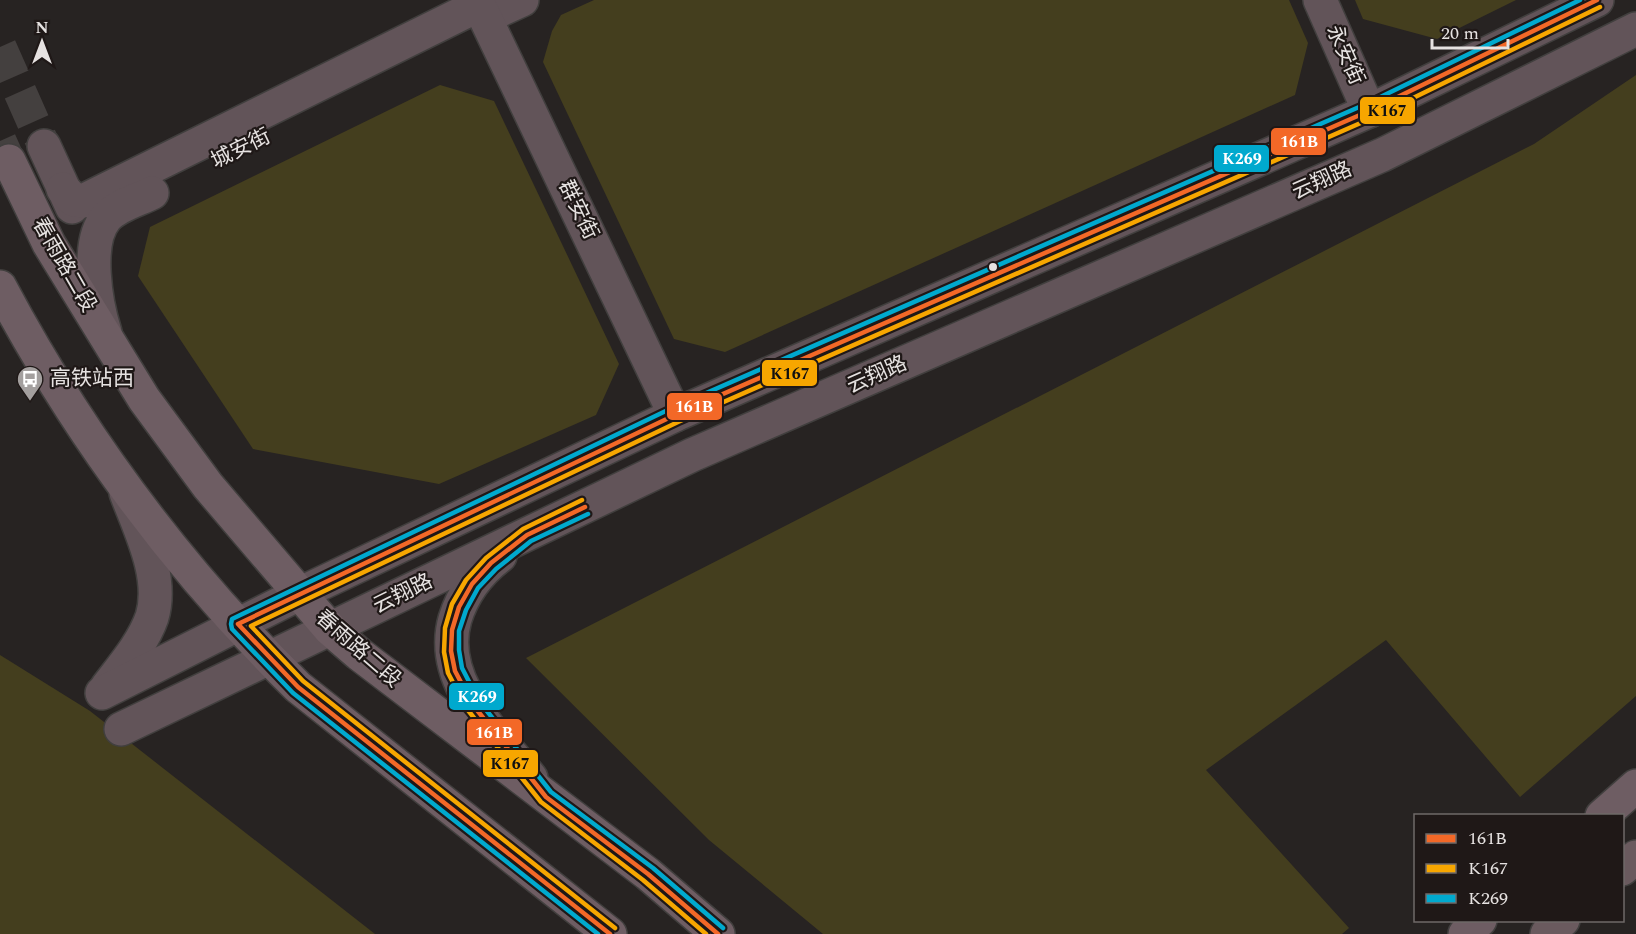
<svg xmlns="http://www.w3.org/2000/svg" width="1636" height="934" viewBox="0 0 1636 934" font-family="Spectral,'Noto Sans SC',serif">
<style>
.green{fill:#443e1e}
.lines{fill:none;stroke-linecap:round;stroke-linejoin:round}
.minor-tunnel{stroke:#44403f;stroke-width:33;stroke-dasharray:33 16;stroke-linecap:butt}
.major-tunnel{stroke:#44403f;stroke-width:33;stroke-dasharray:33 16;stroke-linecap:butt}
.minor-casing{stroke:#413f3e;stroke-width:36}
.major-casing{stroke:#413f3e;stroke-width:36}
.highway-casing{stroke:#413f3e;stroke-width:36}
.minor{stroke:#625459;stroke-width:33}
.major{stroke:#6e5d63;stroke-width:33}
.highway{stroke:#6a5a5e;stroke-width:33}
.bus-1-casing{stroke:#1f1817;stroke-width:9}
.bus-2-casing{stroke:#1f1817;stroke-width:9}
.bus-3-casing{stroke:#1f1817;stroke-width:9}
.bus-1{stroke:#f36827;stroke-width:4.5}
.bus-2{stroke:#f7a600;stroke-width:4.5}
.bus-3{stroke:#00a9ce;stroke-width:4.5}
.bus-dot{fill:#e6e2e1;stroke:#1f1817;stroke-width:2}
.labels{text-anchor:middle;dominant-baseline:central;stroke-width:4.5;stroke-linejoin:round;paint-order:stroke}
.street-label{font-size:21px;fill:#e6e2e1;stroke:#1f1817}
.poi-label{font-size:21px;fill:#e6e2e1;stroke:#1f1817;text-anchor:start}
.line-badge{stroke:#1f1817;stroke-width:2}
.badge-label{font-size:16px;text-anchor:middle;font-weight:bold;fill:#fff}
.pale-badge-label{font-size:16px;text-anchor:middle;font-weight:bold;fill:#111}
</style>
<rect width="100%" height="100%" fill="#272322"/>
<g class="green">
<polygon points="594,0 1289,0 1308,43 1295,95 725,352 674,339 543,62 552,31 561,15"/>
<polygon points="1355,0 1516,0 1437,39 1363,19"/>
<polygon points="1636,75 1636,696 1520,797 1386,640 1206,770 1349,928 1342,934 823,934 709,840 526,658 1534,144"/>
<polygon points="440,85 494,101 619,364 596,415 439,484 253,449 138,276 150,227"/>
<polygon points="0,655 90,711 375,934 0,934"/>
</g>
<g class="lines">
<polyline class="minor-tunnel" points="0,47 44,146"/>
<polyline class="major-tunnel" points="0,141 9,161"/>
<g class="minor-casing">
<g id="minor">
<polyline points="1320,0 1369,111"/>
<polyline points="485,17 522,0"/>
<polyline points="44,146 72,207"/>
<polyline points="63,189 74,200 84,201 89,198 479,5 675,415"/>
<path d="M 105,332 C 96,304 85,243 106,218 C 116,206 138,200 152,193"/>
<path d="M 500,556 C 479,572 463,593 455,619 C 437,681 495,733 531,778"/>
<path d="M 107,687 C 123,666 143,643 152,617 C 164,577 140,530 126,493"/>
<polyline points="102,693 299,594 675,415 1369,111 1597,0"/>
<polyline points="121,729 692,455 1382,155 1636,29"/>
</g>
</g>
<g class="major-casing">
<g id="major">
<polyline points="9,161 49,244 144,399 208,486 330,629 359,654 648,874 718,934"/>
<path d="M 0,287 C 78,434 179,570 298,687 L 610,934"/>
<polyline points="1602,816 1636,786"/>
<polyline points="1465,934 1480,920"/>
</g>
</g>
<g class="highway-casing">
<g id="highway">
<polyline points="1622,869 1636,857"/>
<polyline points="1547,934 1563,920"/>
</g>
</g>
<use href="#minor" class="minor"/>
<use href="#major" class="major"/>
<use href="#highway" class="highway"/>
<g class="bus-1-casing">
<g id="bus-1">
<polyline points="585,507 527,535 491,563 472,584 459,607 452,630 451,651 455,671 473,705 546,797 648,874 718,934"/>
<polyline points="610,934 298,687 238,624 675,415 1369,111 1597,0"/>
</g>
</g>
<g class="bus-2-casing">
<g id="bus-2">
<polyline points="582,500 523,529 486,558 466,580 452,604 445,628 444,652 448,673 467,709 541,802 643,880 706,934"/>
<polyline points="615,928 303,681 251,626 678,422 1372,118 1600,7"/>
</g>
</g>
<g class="bus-3-casing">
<g id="bus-3">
<polyline points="588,514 531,541 496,569 478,588 466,610 459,631 459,650 462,668 479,701 551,792 653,868 723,928"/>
<polyline points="598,934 293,693 232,629 231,624 232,619 672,408 1366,104 1580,0"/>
</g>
</g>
<use href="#bus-1" class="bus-1"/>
<use href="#bus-2" class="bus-2"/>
<use href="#bus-3" class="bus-3"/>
</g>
<defs>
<g id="bus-pin" transform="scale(1.35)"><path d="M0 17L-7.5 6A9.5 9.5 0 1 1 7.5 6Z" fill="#a39f9e" stroke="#1f1817"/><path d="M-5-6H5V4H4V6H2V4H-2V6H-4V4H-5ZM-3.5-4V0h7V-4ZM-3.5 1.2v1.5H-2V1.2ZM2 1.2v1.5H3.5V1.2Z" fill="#fff"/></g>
</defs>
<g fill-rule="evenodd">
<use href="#bus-pin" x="30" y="379"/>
</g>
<circle class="bus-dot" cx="993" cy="267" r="5"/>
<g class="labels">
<g class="street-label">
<text transform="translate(1345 55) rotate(66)">永安街</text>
<text transform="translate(241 149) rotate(-26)">城安街</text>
<text transform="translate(1322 181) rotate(-24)">云翔路</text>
<text transform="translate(578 210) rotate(64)">群安街</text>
<text transform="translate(64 265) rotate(60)">春雨路二段</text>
<text transform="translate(877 375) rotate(-24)">云翔路</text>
<text transform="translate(403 594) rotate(-26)">云翔路</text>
<text transform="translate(358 649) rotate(41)">春雨路二段</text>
</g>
<g class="poi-label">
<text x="50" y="379">高铁站西</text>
</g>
</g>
<g class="line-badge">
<rect x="1359" y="96" width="57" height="29" rx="6" fill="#f7a600"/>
<rect x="1270" y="127" width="57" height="29" rx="6" fill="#f36827"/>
<rect x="1213" y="144" width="57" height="29" rx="6" fill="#00a9ce"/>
<rect x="761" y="359" width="57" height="28" rx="6" fill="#f7a600"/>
<rect x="666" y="392" width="57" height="29" rx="6" fill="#f36827"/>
<rect x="448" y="682" width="57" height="29" rx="6" fill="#00a9ce"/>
<rect x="466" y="718" width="57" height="28" rx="6" fill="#f36827"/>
<rect x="482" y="749" width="57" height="29" rx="6" fill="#f7a600"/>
</g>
<g class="badge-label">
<text x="1299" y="147">161B</text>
<text x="1242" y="164">K269</text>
<text x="694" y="412">161B</text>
<text x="477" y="702">K269</text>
<text x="494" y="738">161B</text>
</g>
<g class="pale-badge-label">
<text x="1387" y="116">K167</text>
<text x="790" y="379">K167</text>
<text x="510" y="769">K167</text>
</g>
<rect x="1414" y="814" width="210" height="108" fill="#1f1817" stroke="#6f6968" stroke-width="1.5"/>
<rect x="1426" y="834" width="30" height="9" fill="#f36827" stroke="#6f6968" stroke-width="1.5"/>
<text x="1468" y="844" font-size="18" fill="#e6e2e1">161B</text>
<rect x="1426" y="864" width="30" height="9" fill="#f7a600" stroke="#6f6968" stroke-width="1.5"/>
<text x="1468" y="874" font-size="18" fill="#e6e2e1">K167</text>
<rect x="1426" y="894" width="30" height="9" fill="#00a9ce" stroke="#6f6968" stroke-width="1.5"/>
<text x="1468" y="904" font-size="18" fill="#e6e2e1">K269</text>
<g transform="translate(42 42)" stroke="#1f1817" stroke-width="4.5" paint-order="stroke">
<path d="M0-4.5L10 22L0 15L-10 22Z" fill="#e6e2e1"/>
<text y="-9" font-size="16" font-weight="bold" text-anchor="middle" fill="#e6e2e1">N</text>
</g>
<path d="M1432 39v9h76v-9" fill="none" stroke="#e6e2e1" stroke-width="3"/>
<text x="1441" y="39" font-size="18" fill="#e6e2e1" stroke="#1f1817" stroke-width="4.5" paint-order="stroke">20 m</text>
</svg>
